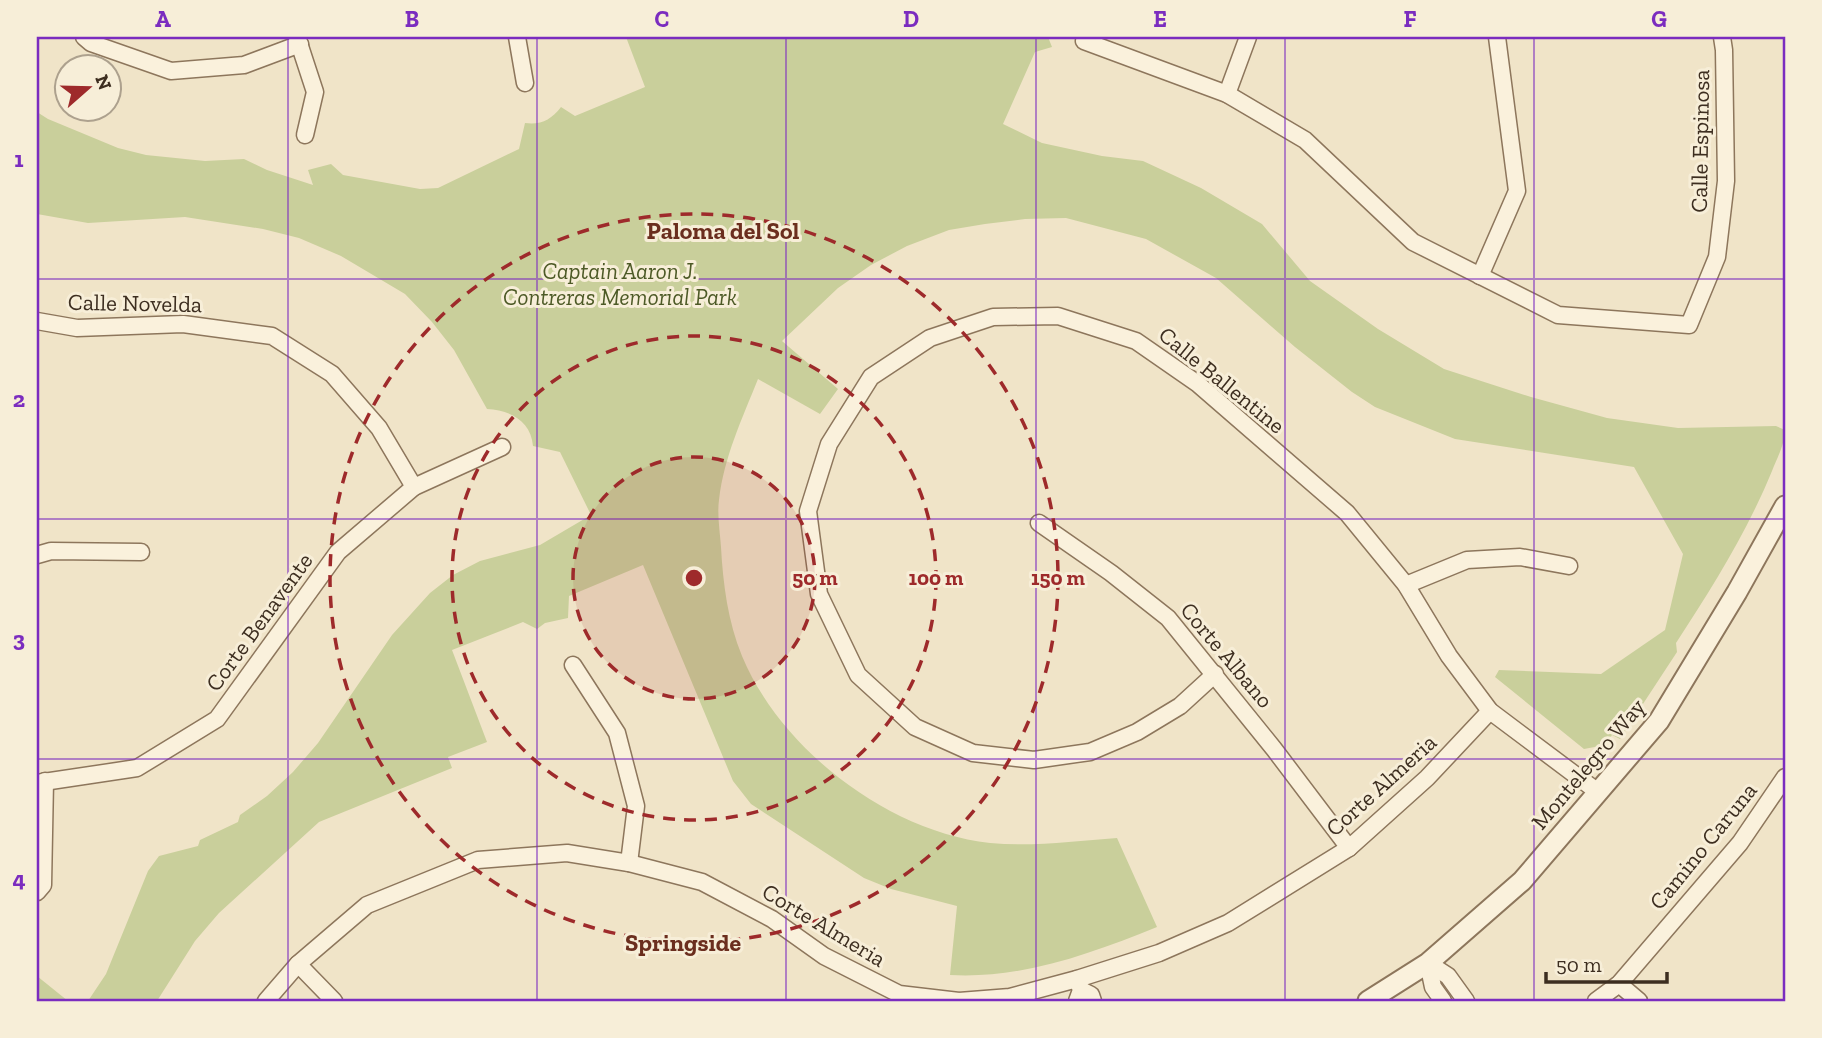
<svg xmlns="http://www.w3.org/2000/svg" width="1822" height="1038" viewBox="0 0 1822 1038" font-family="'Zilla Slab',serif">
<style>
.green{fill:#c9cf9b}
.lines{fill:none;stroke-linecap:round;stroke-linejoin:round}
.minor-casing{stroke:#8d765c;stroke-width:19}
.tertiary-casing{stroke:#8d765c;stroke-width:23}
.minor{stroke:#faf1dc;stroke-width:16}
.tertiary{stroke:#faf1dc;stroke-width:19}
.grid{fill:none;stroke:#7b2cbf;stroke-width:2;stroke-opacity:0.55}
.ring{fill:none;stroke:#9e2a2b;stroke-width:3.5;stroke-dasharray:12 9}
.labels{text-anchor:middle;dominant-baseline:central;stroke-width:6;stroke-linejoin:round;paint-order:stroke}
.street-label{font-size:23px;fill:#3d2e20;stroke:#f7eed8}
.park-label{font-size:23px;font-style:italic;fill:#4d5a26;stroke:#f7eed8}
.neighbourhood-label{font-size:24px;font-weight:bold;fill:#6b2e1e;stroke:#f7eed8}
.centre{fill:#9e2a2b;stroke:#f7eed8;stroke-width:3.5}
.ring-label{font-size:21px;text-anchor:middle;font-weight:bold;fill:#9e2a2b;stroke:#f7eed8;stroke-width:6;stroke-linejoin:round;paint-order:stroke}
.neatline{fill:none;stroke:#7b2cbf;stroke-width:2.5}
.grid-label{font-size:23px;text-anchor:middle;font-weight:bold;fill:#7b2cbf}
</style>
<rect width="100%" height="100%" fill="#f0e4c8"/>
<g class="green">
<path d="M 626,37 L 1048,37 L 1052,47 L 1035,52 L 1003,124 L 1042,143 L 1102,156 L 1143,161 L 1201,188 L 1262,224 L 1310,281 L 1378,329 L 1444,369 L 1531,397 L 1607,418 L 1678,428 L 1776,426 L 1785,430 C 1785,444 1777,458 1772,471 C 1747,532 1712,588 1676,643 L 1677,652 L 1620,739 L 1612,735 L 1605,745 L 1584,749 L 1495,677 L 1499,670 L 1601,674 L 1665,630 L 1683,554 L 1634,467 L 1455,439 L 1375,407 L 1352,392 L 1295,347 L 1216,278 L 1146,239 L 1066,218 L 1025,219 L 985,224 L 949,230 L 907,246 L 871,265 L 838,288 L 782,341 L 838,389 L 820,414 L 758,379 C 742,419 724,457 719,500 C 717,515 720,532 721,547 C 723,584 728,622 742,656 C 781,750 889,832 990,843 C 1032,847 1075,841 1117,838 L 1157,927 C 1090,954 1022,979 950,975 L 957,906 L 891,889 L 864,878 L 751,804 L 733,781 L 643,565 L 569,596 L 568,618 L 545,623 L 537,629 L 523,622 L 452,650 L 487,742 L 448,757 L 452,768 L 319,822 L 219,913 L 195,941 L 157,1001 L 88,1001 L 106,974 L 148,871 L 159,856 L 198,846 L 200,840 L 238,822 L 240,815 L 267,796 L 293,772 L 318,743 L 392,635 L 430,593 L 453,575 L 480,561 L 540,545 L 591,515 L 560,452 L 533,446 C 531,421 510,410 487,409 L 454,350 L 432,322 L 405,294 L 341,256 L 299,238 L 263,229 L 185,217 L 88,223 L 37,214 L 37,112 L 48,119 L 118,148 L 146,155 L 205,161 L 244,159 L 267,170 L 313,185 L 308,170 L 331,164 L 343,175 L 420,189 L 438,188 L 519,149 L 525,123 C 541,125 551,120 561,107 L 575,116 L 645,87 Z"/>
<polygon points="37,976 68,1001 37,1001"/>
</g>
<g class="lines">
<g class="minor-casing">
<g id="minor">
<polyline points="84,37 91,43 171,71 244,65 300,44"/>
<polyline points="297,37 315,92 305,135"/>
<polyline points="517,37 525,83"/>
<polyline points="1084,41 1227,94 1305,140 1413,242 1558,315 1689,325 1717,257 1726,181 1724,50 1722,37"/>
<polyline points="1227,94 1248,37"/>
<polyline points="1480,276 1517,191 1497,37"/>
<polyline points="37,321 77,328 183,324 272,336 332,374 379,428 414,487"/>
<polyline points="1039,523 1111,573 1168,618 1274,749 1349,848"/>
<polyline points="37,555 51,551 141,552"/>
<polyline points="1406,585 1467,560 1520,557 1569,566"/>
<polyline points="573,665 617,733 636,806 629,863"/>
<polyline points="1215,674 1180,706 1137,732 1090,752 1034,760 973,753 915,727 858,675 819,594 808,511 829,444 871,377 930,338 993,317 1058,316 1136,341 1198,384 1347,513 1406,585 1449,656 1490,711 1598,792"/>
<polyline points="37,783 137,768 217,719 338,552 414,487 502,447"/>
<polyline points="37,892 43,885 45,781"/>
<polyline points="1428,963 1448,976 1466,1001"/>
<polyline points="1428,963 1433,987 1443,1001"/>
<polyline points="298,964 334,1001"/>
<polyline points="1077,979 1081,990 1077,1001"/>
<polyline points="1619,984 1639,1001"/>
<polyline points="1081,990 1091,995 1093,1001"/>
<polyline points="266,1001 298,964 367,905 478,860 567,853 629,863 702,882 772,919 824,956 899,994 959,1001 1010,997 1077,979 1159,953 1228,923 1349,848 1427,778 1490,711"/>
<polyline points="1596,1001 1619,984 1740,843 1785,777"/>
</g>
</g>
<g class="tertiary-casing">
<polyline id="tertiary" points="1368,1001 1428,963 1522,881 1659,721 1737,592 1785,506"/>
</g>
<use href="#minor" class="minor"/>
<use href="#tertiary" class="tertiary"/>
</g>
<path class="grid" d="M 288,37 L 288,1001M 537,37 L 537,1001M 786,37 L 786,1001M 1036,37 L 1036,1001M 1285,37 L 1285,1001M 1534,37 L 1534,1001M 37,279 L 1785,279M 37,519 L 1785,519M 37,759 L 1785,759"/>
<circle cx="694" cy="578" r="121" fill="#9e2a2b" fill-opacity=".12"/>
<g class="ring">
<circle cx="694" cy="578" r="121"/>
<circle cx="694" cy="578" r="242"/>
<circle cx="694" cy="578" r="364"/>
</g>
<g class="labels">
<g class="street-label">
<text transform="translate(1700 141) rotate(-89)">Calle Espinosa</text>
<text transform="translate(135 303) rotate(1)">Calle Novelda</text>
<text transform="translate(1222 380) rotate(39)">Calle Ballentine</text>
<text transform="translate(259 622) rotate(-54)">Corte Benavente</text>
<text transform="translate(1227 655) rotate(50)">Corte Albano</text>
<text transform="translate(1588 764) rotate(-50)">Montelegro Way</text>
<text transform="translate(1381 785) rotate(-42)">Corte Almeria</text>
<text transform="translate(1703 846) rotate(-51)">Camino Caruna</text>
<text transform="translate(824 925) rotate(31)">Corte Almeria</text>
</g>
<g class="park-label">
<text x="620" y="271">Captain Aaron J.<tspan x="620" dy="26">Contreras Memorial Park</tspan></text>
</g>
<g class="neighbourhood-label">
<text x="723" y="230">Paloma del Sol</text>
<text x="683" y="942">Springside</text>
</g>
</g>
<circle cx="694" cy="578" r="10" class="centre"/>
<g class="ring-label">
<text x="815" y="585">50 m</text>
<text x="936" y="585">100 m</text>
<text x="1058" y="585">150 m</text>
</g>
<rect width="1822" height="1038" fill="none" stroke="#f7eed8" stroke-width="77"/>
<g transform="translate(88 88) rotate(70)"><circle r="33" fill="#f7eed8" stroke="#ada18e" stroke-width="2"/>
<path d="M0-5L12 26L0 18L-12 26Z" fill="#9e2a2b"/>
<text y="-10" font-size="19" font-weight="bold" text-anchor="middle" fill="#3d2e20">N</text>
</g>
<path d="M1546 972v10h121v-10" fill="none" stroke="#3d2e20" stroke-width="3.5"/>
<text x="1556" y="972" font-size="21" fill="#3d2e20" stroke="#f7eed8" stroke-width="5" paint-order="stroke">50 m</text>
<rect x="38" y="38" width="1746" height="962" class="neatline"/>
<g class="grid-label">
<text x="163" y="27">A</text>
<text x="412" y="27">B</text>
<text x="662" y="27">C</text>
<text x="911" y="27">D</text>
<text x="1160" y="27">E</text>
<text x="1410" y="27">F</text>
<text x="1659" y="27">G</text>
<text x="19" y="167">1</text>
<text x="19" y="407">2</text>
<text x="19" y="647">3</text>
<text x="19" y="887">4</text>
</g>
</svg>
